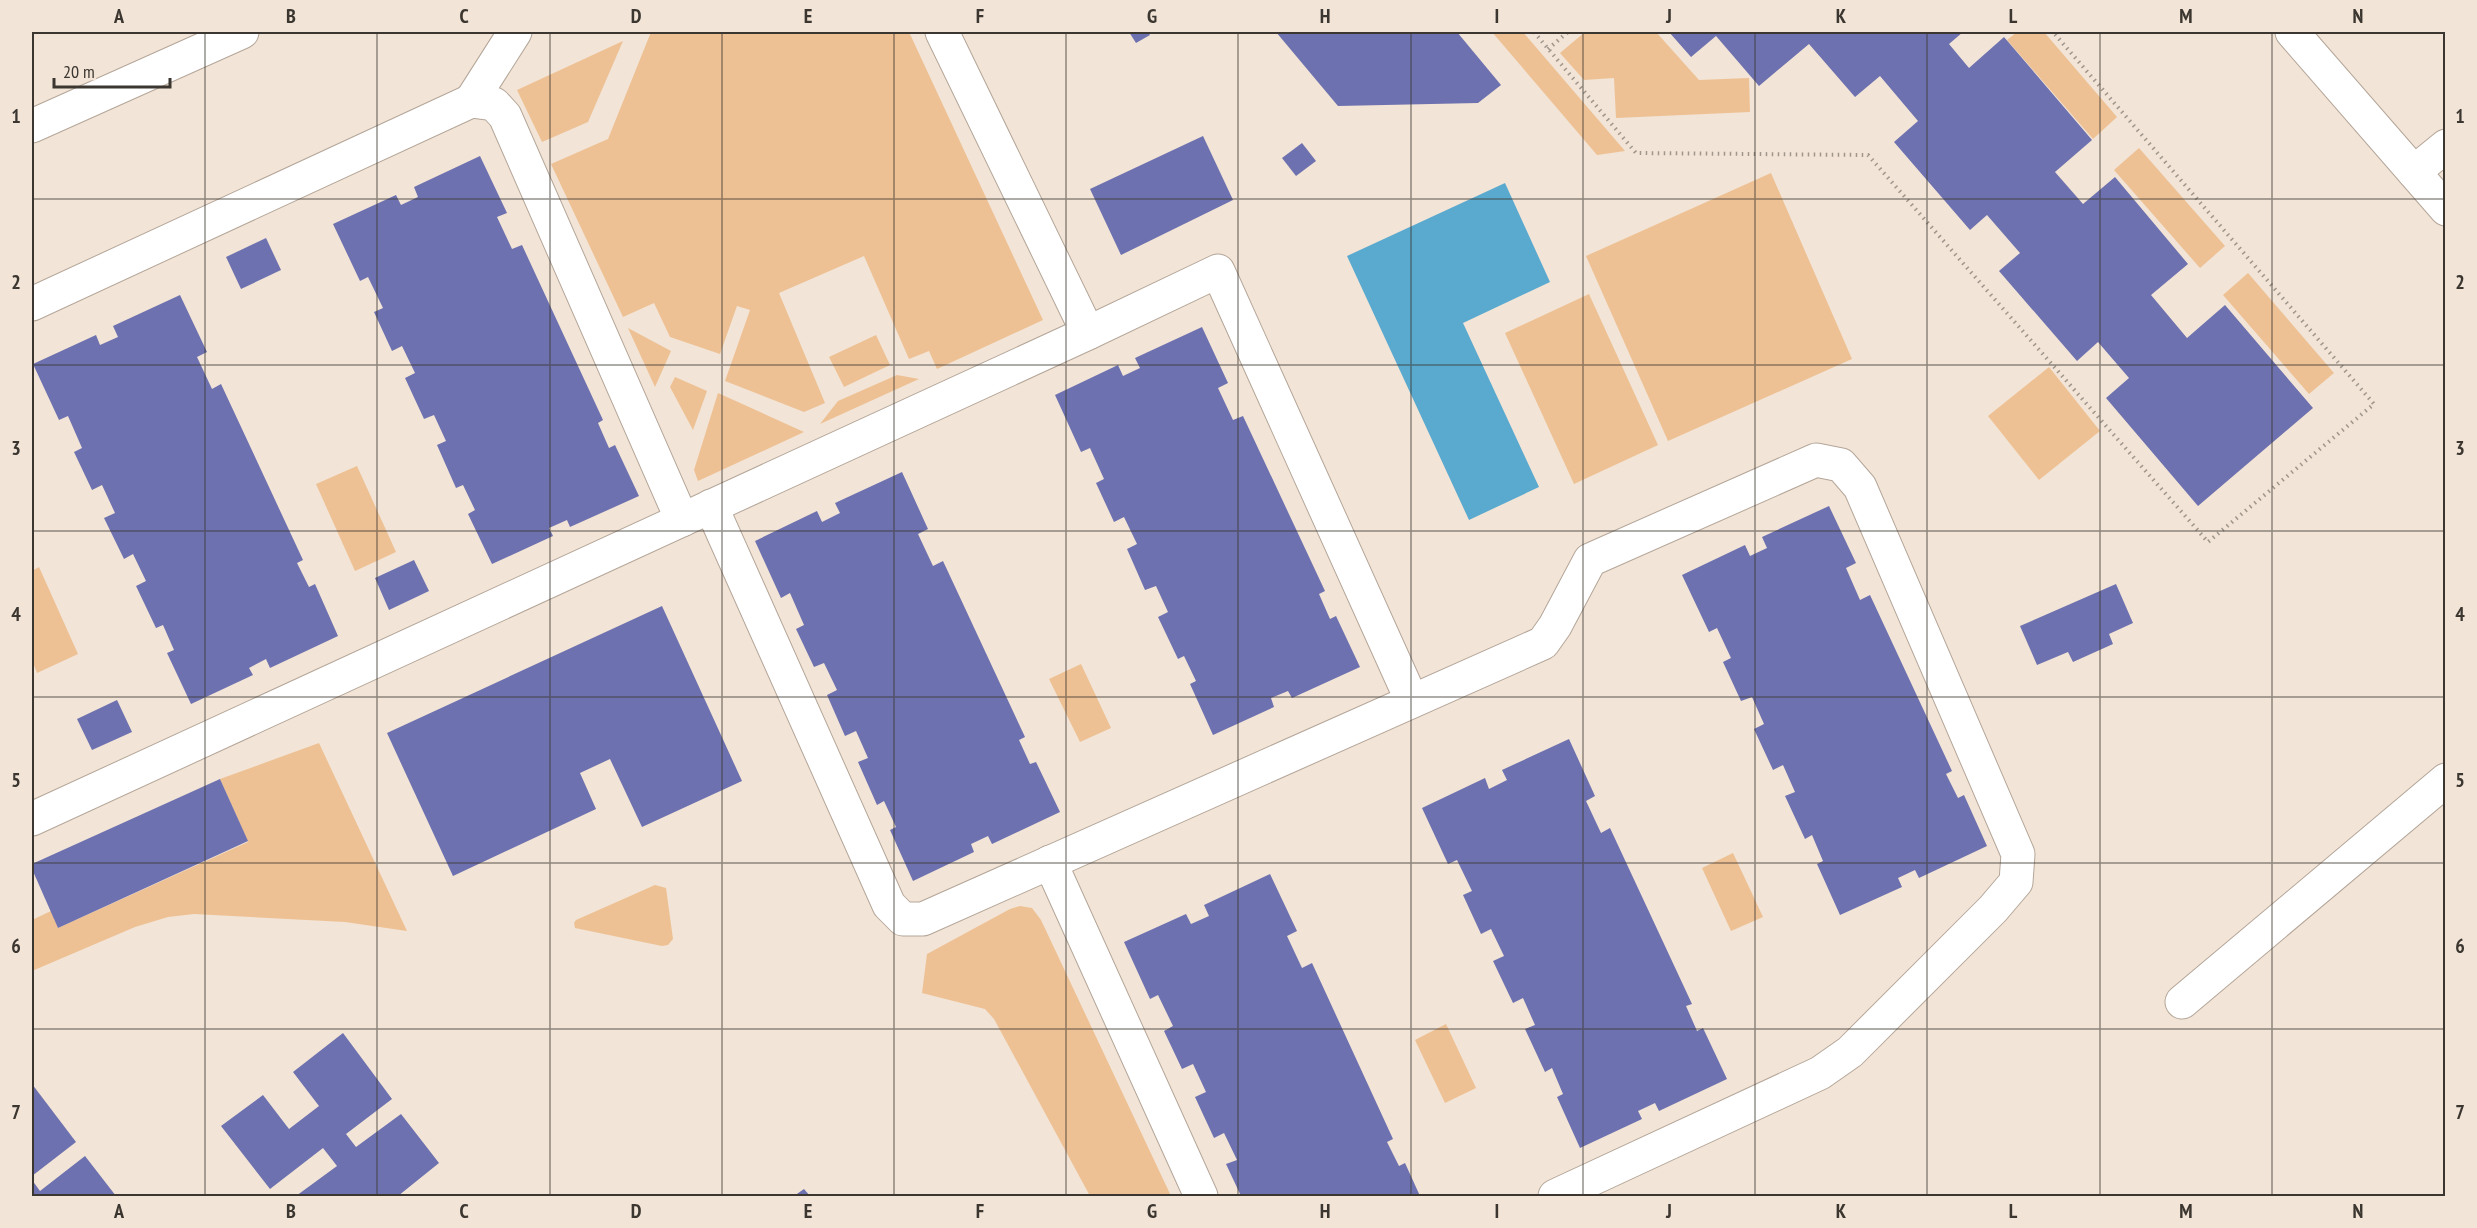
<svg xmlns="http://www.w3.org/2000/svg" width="2477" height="1228" viewBox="0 0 2477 1228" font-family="'PT Sans Narrow',sans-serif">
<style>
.green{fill:#eec194}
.water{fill:#5aa9cf}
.building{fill:#6d71af}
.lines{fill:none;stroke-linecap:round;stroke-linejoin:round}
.minor-casing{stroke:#b4a699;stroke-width:35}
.path{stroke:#a0968c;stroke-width:4;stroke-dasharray:1.5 4.5;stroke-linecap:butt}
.minor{stroke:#fff;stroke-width:33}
.grid{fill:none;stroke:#3b3630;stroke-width:1.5;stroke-opacity:0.55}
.neatline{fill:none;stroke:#3b3630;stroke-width:2}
.grid-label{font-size:20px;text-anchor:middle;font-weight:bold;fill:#3b3630}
</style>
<rect width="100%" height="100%" fill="#f2e4d6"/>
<g class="green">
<polygon points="651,32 909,32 1043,320 937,369 929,351 909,359 864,256 779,293 825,403 804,412 725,381 750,310 737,306 720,354 670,337 654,303 623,317 551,164 608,139"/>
<polygon points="1492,32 1523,32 1625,151 1597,155"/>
<polygon points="1585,32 1656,32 1699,80 1749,78 1750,112 1616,118 1614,78 1584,80 1560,53"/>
<polygon points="2017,32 2044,32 2117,117 2093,139 2007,40"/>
<polygon points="623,41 588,122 542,142 517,90"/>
<polygon points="2139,148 2225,246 2200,268 2114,170"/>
<polygon points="1771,173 1852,359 1668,441 1586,256"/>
<polygon points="2248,273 2334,373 2309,394 2223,295"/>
<polygon points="1589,294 1658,445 1574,484 1505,333"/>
<polygon points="628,328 671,351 655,387"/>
<polygon points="876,335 890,365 844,387 829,357"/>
<polygon points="2049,367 2100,431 2039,480 1988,416"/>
<polygon points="897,375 919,379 820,424 838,401"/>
<polygon points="675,377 707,391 693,430 670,387"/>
<polygon points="718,393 804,432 698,481 694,470"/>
<polygon points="357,466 396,552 355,571 316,484"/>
<polygon points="39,567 78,654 37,673 32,660 32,571"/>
<polygon points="1081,664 1111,728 1080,742 1049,679"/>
<polygon points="319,743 407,931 345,922 194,914 168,917 135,927 32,971 32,920 51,911 58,928 248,842 220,779"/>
<polygon points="1733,853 1763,917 1731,931 1702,868"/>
<polygon points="655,885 666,888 673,939 668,945 662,946 575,928 574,923 576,920"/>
<polygon points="1020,906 1032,908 1041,920 1171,1196 1090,1196 994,1019 985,1009 922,993 927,954 1010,909"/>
<polygon points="1446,1024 1476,1088 1445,1103 1415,1040"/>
</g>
<polygon class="water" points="1505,183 1550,282 1463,323 1539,487 1469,520 1347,256"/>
<g class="building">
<polygon points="1129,32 1148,32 1150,35 1136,43"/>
<polygon points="1276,32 1457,32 1501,85 1478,103 1338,106"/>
<polygon points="1669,32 1963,32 1949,44 1969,68 2004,37 2092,140 2055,172 2083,204 2115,177 2188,264 2151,295 2187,338 2225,305 2313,408 2198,506 2106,398 2129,378 2098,342 2077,361 1999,271 2020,253 1987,215 1970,230 1894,142 1918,121 1880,76 1855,97 1809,44 1759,86 1716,36 1691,57"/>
<polygon points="1203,136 1233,200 1121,255 1090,189"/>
<polygon points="1302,143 1316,161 1296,176 1282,158"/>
<polygon points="480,156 507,213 497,217 512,249 522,245 603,420 598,423 609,448 615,445 639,496 570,527 567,520 549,528 553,536 492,564 468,514 475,510 463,485 456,488 437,445 446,441 434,415 424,419 405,378 415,373 402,346 392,351 374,312 383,308 368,277 360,281 333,224 396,195 401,205 418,197 414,187"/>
<polygon points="266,238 281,270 241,289 226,257"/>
<polygon points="180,295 207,352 197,357 212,389 221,384 303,560 297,563 309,587 315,584 338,636 270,668 266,659 249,668 253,675 191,704 167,653 174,650 163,625 156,628 136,586 146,581 133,554 124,559 104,518 115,513 102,485 92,490 74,452 82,448 68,416 59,420 33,364 96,335 100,345 118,337 113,326"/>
<polygon points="1202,327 1228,383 1218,388 1233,420 1243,416 1325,591 1319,594 1330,619 1336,616 1360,667 1292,698 1288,691 1271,698 1274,707 1213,735 1190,684 1196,681 1184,656 1178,659 1158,617 1168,612 1156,586 1145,590 1127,549 1137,544 1124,517 1114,522 1096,483 1104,479 1090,448 1081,452 1055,395 1118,365 1123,376 1140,368 1135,358"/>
<polygon points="902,472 928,529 918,534 933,566 943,561 1025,737 1019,740 1030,764 1036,762 1060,812 992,844 988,836 971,844 974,852 913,881 890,830 896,827 884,801 877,805 858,762 868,758 856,731 845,736 827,695 837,690 824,663 814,667 796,629 804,625 790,593 781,598 755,541 817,511 822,522 840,513 835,503"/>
<polygon points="1829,506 1856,563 1846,568 1860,600 1870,595 1952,771 1946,774 1958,798 1964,795 1987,846 1919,878 1915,870 1898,878 1902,887 1840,915 1817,864 1823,861 1812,835 1805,839 1785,796 1795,792 1783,765 1773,770 1754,729 1764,724 1752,697 1741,701 1723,662 1731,658 1717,628 1709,632 1682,575 1745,545 1750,556 1767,548 1762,537"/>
<polygon points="414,560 429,591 389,610 375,578"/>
<polygon points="2116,584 2133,623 2109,634 2113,644 2073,662 2068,652 2037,665 2020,626"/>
<polygon points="662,606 742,781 642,827 610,759 580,773 596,809 453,876 387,733"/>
<polygon points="117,700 132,732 92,750 77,719"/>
<polygon points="1569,739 1595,796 1586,801 1601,833 1610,828 1692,1004 1686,1006 1697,1031 1703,1028 1727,1079 1659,1111 1655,1103 1638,1111 1642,1119 1580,1148 1557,1097 1563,1094 1552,1068 1545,1072 1525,1029 1535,1025 1523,998 1513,1003 1493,961 1504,956 1491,929 1481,934 1463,895 1472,891 1457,860 1448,864 1422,808 1485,778 1489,789 1507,780 1502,770"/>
<polygon points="220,779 248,841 58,928 32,869 32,864"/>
<polygon points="1270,874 1297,931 1287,936 1302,968 1312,963 1393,1139 1387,1142 1399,1166 1405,1163 1420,1196 1241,1196 1226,1164 1237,1160 1224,1133 1214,1138 1195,1097 1206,1092 1193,1064 1182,1069 1164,1031 1173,1026 1158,995 1150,999 1124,942 1186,914 1191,924 1209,916 1204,905"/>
<polygon points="343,1033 392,1099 346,1134 356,1147 401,1114 439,1163 398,1196 296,1196 337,1166 323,1148 270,1189 221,1126 263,1095 289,1129 319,1106 293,1072"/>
<polygon points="32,1084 76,1142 32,1176"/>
<polygon points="85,1156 116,1196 32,1196 32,1180 40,1191"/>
<polygon points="804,1189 810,1196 794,1196"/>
</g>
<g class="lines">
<g class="minor-casing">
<g id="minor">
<polyline points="942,32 1088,333"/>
<polyline points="2292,32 2446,209"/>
<polyline points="471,101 515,32"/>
<polyline points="32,126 242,32"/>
<polyline points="2414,172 2446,146"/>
<polyline points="32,304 471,101 494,104 505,116 682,520"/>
<polyline points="711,506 889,905 903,919 923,919 1543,643 1555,626 1590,560 1816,460 1841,465 1860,487 2018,854 2016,882 1993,909 1850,1052 1820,1073 1555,1196"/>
<polyline points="32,819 1088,333 1218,271 1412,701"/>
<polyline points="1050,862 1201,1196"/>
<polyline points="2182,1002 2446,780"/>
</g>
</g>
<g class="path">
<polyline points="1534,32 1636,153 1868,155 2208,542 2374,404 2053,32"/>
<polyline points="1548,49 1568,32"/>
</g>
<use href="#minor" class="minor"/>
</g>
<path class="grid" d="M 205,32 L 205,1196M 377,32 L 377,1196M 550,32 L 550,1196M 722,32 L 722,1196M 894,32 L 894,1196M 1066,32 L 1066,1196M 1238,32 L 1238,1196M 1411,32 L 1411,1196M 1583,32 L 1583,1196M 1755,32 L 1755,1196M 1927,32 L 1927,1196M 2100,32 L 2100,1196M 2272,32 L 2272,1196M 32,199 L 2446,199M 32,365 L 2446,365M 32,531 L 2446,531M 32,697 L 2446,697M 32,863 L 2446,863M 32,1029 L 2446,1029"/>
<rect width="2477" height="1228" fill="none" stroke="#f2e4d6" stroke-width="66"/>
<path d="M54 78v9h116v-9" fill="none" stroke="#3b3630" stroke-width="3"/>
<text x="63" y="78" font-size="18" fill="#3b3630" stroke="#f2e4d6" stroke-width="4.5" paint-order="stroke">20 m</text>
<rect x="33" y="33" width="2411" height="1162" class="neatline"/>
<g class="grid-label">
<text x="119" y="23">A</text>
<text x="291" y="23">B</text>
<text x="464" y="23">C</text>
<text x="636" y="23">D</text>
<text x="808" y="23">E</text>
<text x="980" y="23">F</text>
<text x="1152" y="23">G</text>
<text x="1325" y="23">H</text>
<text x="1497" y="23">I</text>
<text x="1669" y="23">J</text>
<text x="1841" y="23">K</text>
<text x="2013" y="23">L</text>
<text x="2186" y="23">M</text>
<text x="2358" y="23">N</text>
<text x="16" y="123">1</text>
<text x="2460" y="123">1</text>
<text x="16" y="289">2</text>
<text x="2460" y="289">2</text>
<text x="16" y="455">3</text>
<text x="2460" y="455">3</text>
<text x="16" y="621">4</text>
<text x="2460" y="621">4</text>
<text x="16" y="787">5</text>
<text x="2460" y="787">5</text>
<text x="16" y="953">6</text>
<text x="2460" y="953">6</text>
<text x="16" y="1119">7</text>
<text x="2460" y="1119">7</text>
<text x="119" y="1218">A</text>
<text x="291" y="1218">B</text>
<text x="464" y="1218">C</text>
<text x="636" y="1218">D</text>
<text x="808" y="1218">E</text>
<text x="980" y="1218">F</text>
<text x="1152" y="1218">G</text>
<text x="1325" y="1218">H</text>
<text x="1497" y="1218">I</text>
<text x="1669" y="1218">J</text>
<text x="1841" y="1218">K</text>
<text x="2013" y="1218">L</text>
<text x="2186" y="1218">M</text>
<text x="2358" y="1218">N</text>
</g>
</svg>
